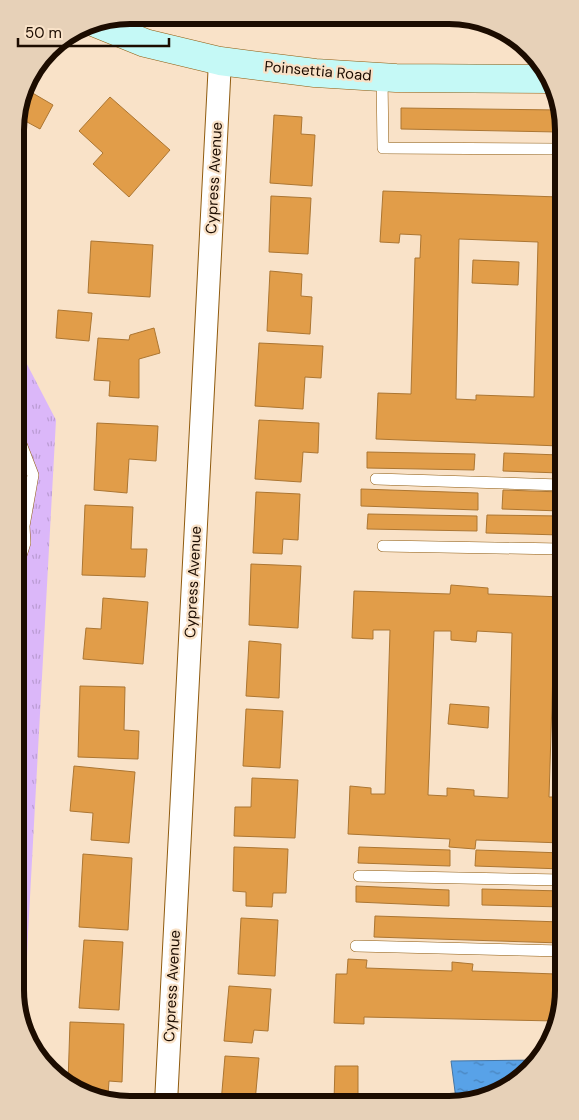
<svg xmlns="http://www.w3.org/2000/svg" width="579" height="1120" viewBox="0 0 579 1120" font-family="'DM Sans',sans-serif">
<style>
.grass{fill:url(#grass-tufts)}
.water{fill:url(#water-ripples);stroke:#4675a2}
.building{fill:#e19d49;stroke:#ac7632;fill-rule:evenodd}
.lines{fill:none;stroke-linecap:round;stroke-linejoin:round}
.lane-casing{stroke:#8f5b0f;stroke-width:12}
.street-casing{stroke:#8f5b0f;stroke-width:24}
.secondary-casing{stroke:#8f5b0f;stroke-width:29}
.lane{stroke:#fff;stroke-width:11}
.street{stroke:#fff;stroke-width:22}
.secondary{stroke:#c5f9f6;stroke-width:28}
.labels{text-anchor:middle;dominant-baseline:central;stroke-width:4.5;stroke-linejoin:round;paint-order:stroke}
.street-label{font-size:15px;fill:#1c0c00;stroke:#f9e2c8}
.rim{fill:none;stroke:#1c0c00;stroke-width:6}
</style>
<defs>
<pattern id="grass-tufts" width="24" height="20" patternUnits="userSpaceOnUse" patternTransform="scale(1.25)"><rect width="24" height="20" fill="#dbb7f9"/><path d="M3 7l-1-3M5 7V3M7 7l1-3M15 17l-1-3M17 17v-4M19 17l1-3" fill="none" stroke="#bb9cd4"/></pattern>
<pattern id="water-ripples" width="26" height="14" patternUnits="userSpaceOnUse" patternTransform="scale(1.25)"><rect width="26" height="14" fill="#58a2e8"/><path d="M2 4q2-2 4 0t4 0M15 11q2-2 4 0t4 0" fill="none" stroke="#4882ba"/></pattern>
</defs>
<rect width="100%" height="100%" fill="#f9e2c8"/>
<polygon class="grass" points="17,345 56,420 28,934 24,1032 21,1027"/>
<polygon class="water" points="540,1060 486,1099 456,1099 451,1061"/>
<g class="building">
<polygon points="323,16 352,16 352,20 323,19"/>
<rect x="418" y="17" width="30" height="5"/>
<polygon points="24,88 53,105 40,129 16,116"/>
<polygon points="110,97 170,150 129,197 93,164 103,153 79,131"/>
<polygon points="401,108 558,110 558,132 401,129"/>
<polygon points="274,115 302,117 301,134 315,135 312,186 270,183"/>
<path d="M 383,191 L 559,197 L 560,446 L 376,439 L 378,393 L 411,394 L 415,258 L 420,258 L 421,235 L 400,234 L 399,243 L 380,242 ZM 459,239 L 538,242 L 534,397 L 476,395 L 476,400 L 456,399 Z"/>
<polygon points="271,196 311,198 308,254 269,252"/>
<polygon points="91,241 153,245 150,297 88,293"/>
<polygon points="473,260 519,262 518,285 472,283"/>
<polygon points="270,271 302,274 301,296 312,297 310,334 267,331"/>
<polygon points="58,310 92,313 89,341 56,338"/>
<polygon points="154,328 160,353 139,359 139,398 109,396 110,381 94,380 98,338 129,340 130,335"/>
<polygon points="259,343 323,346 321,378 305,377 303,409 255,406"/>
<polygon points="259,420 319,423 318,453 303,452 301,482 255,479"/>
<polygon points="97,423 158,426 156,461 129,459 127,493 94,490"/>
<polygon points="367,452 475,454 474,470 367,468"/>
<polygon points="504,453 560,455 560,473 503,471"/>
<polygon points="361,489 478,493 478,510 361,506"/>
<polygon points="503,490 561,492 561,511 502,509"/>
<polygon points="256,492 300,494 298,540 283,539 282,554 253,553"/>
<polygon points="85,505 133,507 131,549 147,549 145,577 82,575"/>
<polygon points="368,514 477,516 477,531 367,529"/>
<polygon points="487,515 561,516 561,535 486,533"/>
<polygon points="251,564 301,566 298,628 249,625"/>
<path d="M 451,585 L 488,588 L 488,594 L 561,597 L 561,640 L 554,639 L 549,797 L 561,797 L 562,790 L 563,843 L 476,840 L 475,849 L 449,847 L 450,839 L 348,834 L 350,786 L 371,788 L 371,794 L 385,794 L 390,630 L 373,630 L 373,639 L 352,638 L 354,591 L 450,594 ZM 434,631 L 451,631 L 451,640 L 476,642 L 477,631 L 512,633 L 508,798 L 474,796 L 474,790 L 447,788 L 447,796 L 428,795 Z"/>
<polygon points="103,598 148,602 143,664 83,659 86,628 101,629"/>
<polygon points="249,641 281,644 279,698 246,696"/>
<polygon points="80,686 125,687 124,730 139,731 138,759 78,757"/>
<polygon points="450,704 489,707 488,728 448,724"/>
<polygon points="246,709 283,711 280,768 243,766"/>
<polygon points="74,766 135,772 129,843 91,840 93,813 70,811"/>
<polygon points="252,778 298,780 295,838 234,836 235,807 251,807"/>
<polygon points="234,847 288,849 286,893 273,893 272,907 246,906 246,892 233,891"/>
<polygon points="359,847 450,850 450,866 358,863"/>
<polygon points="476,850 563,853 563,869 475,866"/>
<polygon points="83,854 132,858 128,930 79,927"/>
<polygon points="356,886 449,890 449,906 356,902"/>
<polygon points="482,889 563,891 563,907 482,905"/>
<polygon points="375,916 562,922 561,943 374,937"/>
<polygon points="241,918 278,920 275,976 238,974"/>
<polygon points="84,940 123,942 119,1010 79,1008"/>
<polygon points="348,959 367,960 366,968 452,971 452,962 473,964 472,971 556,974 556,967 564,967 564,998 555,1021 364,1017 364,1024 334,1023 336,974 347,974"/>
<polygon points="229,986 271,989 268,1031 254,1030 252,1043 224,1041"/>
<polygon points="70,1022 124,1024 122,1082 109,1081 108,1095 95,1095 68,1083"/>
<polygon points="225,1056 259,1058 255,1102 221,1103"/>
<polygon points="335,1066 358,1066 358,1101 334,1101"/>
</g>
<g class="lines">
<g class="lane-casing">
<g id="lane">
<polyline points="382,77 383,148 558,149"/>
<polyline points="18,436 33,475 24,526 25,543 18,565"/>
<polyline points="376,479 560,485"/>
<polyline points="383,546 561,549"/>
<polyline points="19,685 19,705"/>
<polyline points="359,876 563,880"/>
<polyline points="356,946 563,951"/>
</g>
</g>
<g class="street-casing">
<polyline id="street" points="166,1103 220,61"/>
</g>
<g class="secondary-casing">
<polyline id="secondary" points="93,22 145,43 220,61 315,73 396,78 549,79"/>
</g>
<use href="#lane" class="lane"/>
<use href="#street" class="street"/>
<use href="#secondary" class="secondary"/>
</g>
<g class="labels">
<g class="street-label">
<text transform="translate(318 71) rotate(5)">Poinsettia Road</text>
<text transform="translate(214 178) rotate(-87)">Cypress Avenue</text>
<text transform="translate(193 582) rotate(-87)">Cypress Avenue</text>
<text transform="translate(172 986) rotate(-87)">Cypress Avenue</text>
</g>
</g>
<path d="M0 0H579V1120H0ZM130 24H449A106 106 0 0 1 555 130V990A106 106 0 0 1 449 1096H130A106 106 0 0 1 24 990V130A106 106 0 0 1 130 24Z" fill="#e7d1b8" fill-rule="evenodd"/>
<path class="rim" d="M130 24H449A106 106 0 0 1 555 130V990A106 106 0 0 1 449 1096H130A106 106 0 0 1 24 990V130A106 106 0 0 1 130 24Z"/>
<path d="M18 38v8h151v-8" fill="none" stroke="#1c0c00" stroke-width="2.5"/>
<text x="25" y="38" font-size="15" fill="#1c0c00" stroke="#f9e2c8" stroke-width="4" paint-order="stroke">50 m</text>
</svg>
